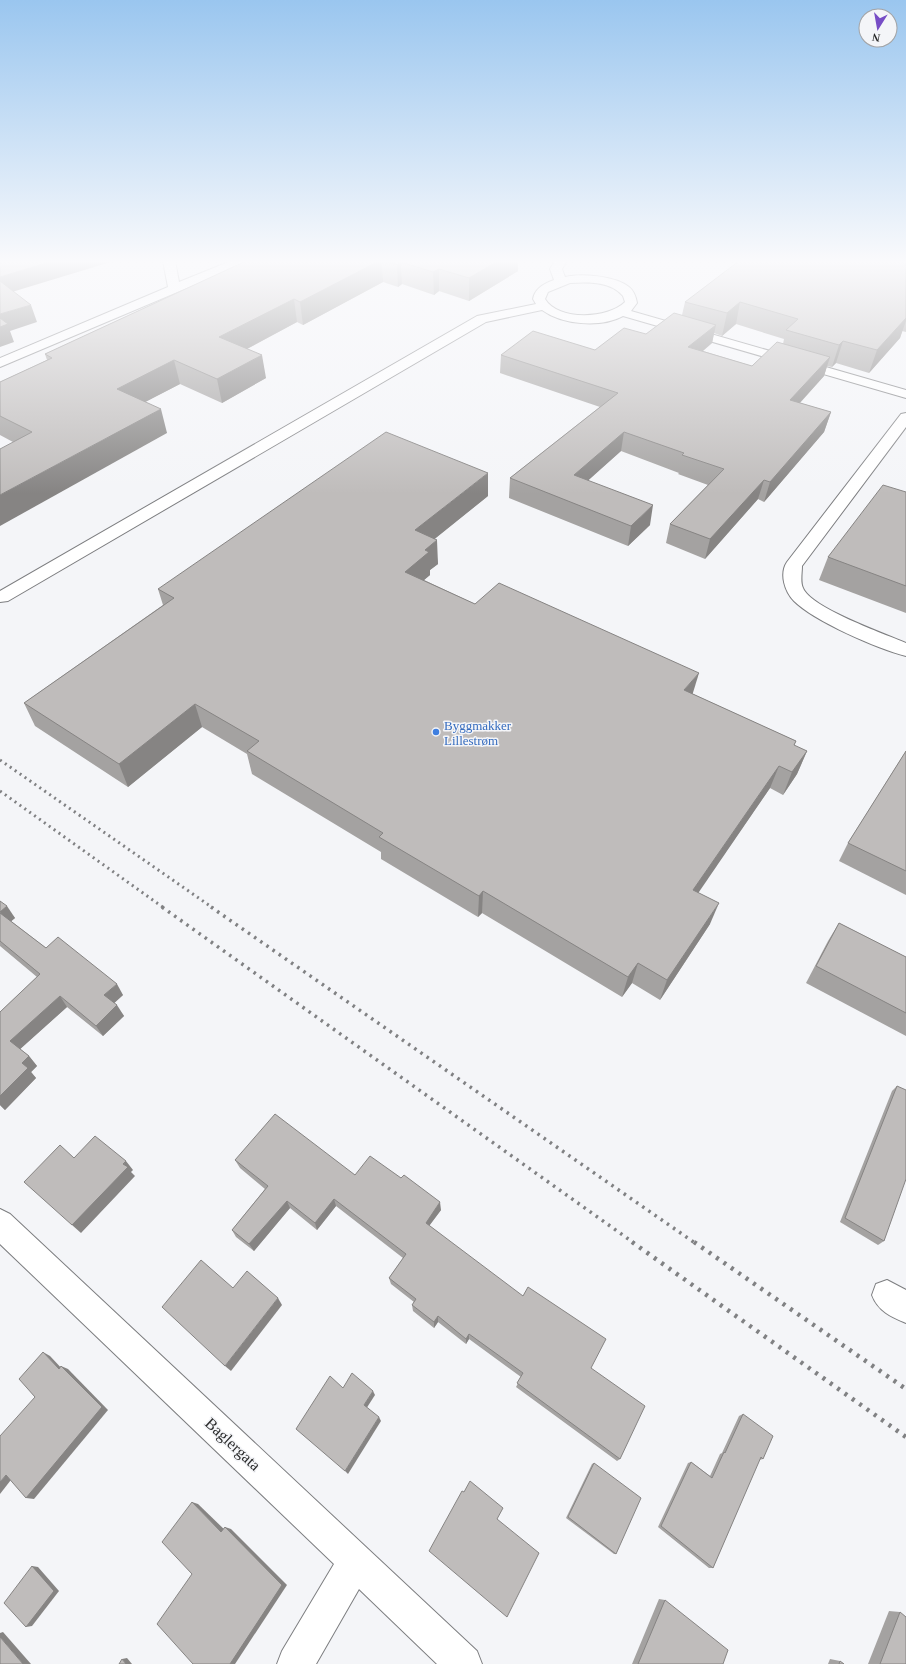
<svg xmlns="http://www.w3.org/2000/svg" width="906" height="1664" viewBox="0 0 906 1664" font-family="Georgia,serif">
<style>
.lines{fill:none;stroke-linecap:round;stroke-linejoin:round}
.minor-casing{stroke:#7d7e80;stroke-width:2}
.minor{fill:#fff;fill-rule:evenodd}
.rail-far2{stroke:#808183;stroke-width:3;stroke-dasharray:2 4;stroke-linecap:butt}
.rail-far1{stroke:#808183;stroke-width:3.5;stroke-dasharray:2.5 5;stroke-linecap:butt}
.rail{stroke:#808183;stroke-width:4.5;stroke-dasharray:3 6;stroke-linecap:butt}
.wall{fill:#a4a2a1;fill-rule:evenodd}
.shaded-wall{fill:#868483}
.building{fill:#bfbcbb;stroke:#868483}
.shop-dot{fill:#3f7fe0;stroke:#f4f5f8;stroke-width:1.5}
.labels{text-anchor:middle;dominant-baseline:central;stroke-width:3;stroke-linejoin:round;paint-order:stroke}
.shop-label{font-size:13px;fill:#366cbe;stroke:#f4f5f8;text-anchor:start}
.near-street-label{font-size:16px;fill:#2a2b2b;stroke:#f4f5f8}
</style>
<rect width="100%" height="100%" fill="#f4f5f8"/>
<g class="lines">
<g class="minor-casing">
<g id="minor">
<polygon points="163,261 175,261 179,282 231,261 248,261 246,263 0,367 0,358 168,287"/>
<path d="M 555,261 L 567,261 L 562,269 L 565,277 C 581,273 616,276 629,287 C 634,291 636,297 637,303 L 631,311 L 906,390 L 906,398 L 623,316 C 601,328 562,325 542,310 L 486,322 L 8,601 L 0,602 L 0,591 L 477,316 L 536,304 L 533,299 C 535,288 545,283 554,280 L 550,269 ZM 570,283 C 587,282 611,281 623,296 L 625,302 C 608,319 558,321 545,299 L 548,292 Z"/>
<path d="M 906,413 L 906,427 L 802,566 C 802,573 800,582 803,588 C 811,608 885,634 906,643 L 906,656 C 878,649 814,621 794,601 C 785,592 779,574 787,562 L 901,414 Z"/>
<polygon points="0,1209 10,1214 477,1651 482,1664 437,1664 359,1589 316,1664 277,1664 282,1651 334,1564 0,1244"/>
<path d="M 887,1280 L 906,1290 L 906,1323 C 891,1317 878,1311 872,1295 L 876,1284 Z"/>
</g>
</g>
<use href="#minor" class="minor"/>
<g class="rail-far2">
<polyline points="0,760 213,908"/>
<polyline points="0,791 164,908"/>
</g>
<g class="rail-far1">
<polyline points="162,907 634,1243"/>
<polyline points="211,907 695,1243"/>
</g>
<g class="rail">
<polyline points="632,1242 906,1437"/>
<polyline points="694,1242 906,1389"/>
</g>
</g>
<g class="wall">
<polygon points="246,261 518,261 518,271 469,301 439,291 434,295 402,284 398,287 383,282 303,325 297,322 247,349 266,378 222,403 180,384 145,402 167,433 13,442 0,435 0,382 47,360 45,354"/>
<path d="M 906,261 L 906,332 L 902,331 L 900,338 L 869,373 L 836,363 L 832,367 L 827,366 L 824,376 L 800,403 L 831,412 L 824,432 L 764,502 L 758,499 L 705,559 L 666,543 L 670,524 L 708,485 L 678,474 L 679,473 L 621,451 L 588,480 L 650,525 L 628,546 L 509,498 L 510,478 L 600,407 L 500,373 L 501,355 L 595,350 L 646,334 L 682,315 L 685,302 ZM 736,324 L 784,339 L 783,344 L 752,366 L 703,351 L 712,343 L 714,333 L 722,336 Z"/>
<polygon points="906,492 906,613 819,580 828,557"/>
<polygon points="488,496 434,539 438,564 430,570 430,575 424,580 475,604 693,694 796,741 794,746 807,751 797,774 783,795 770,788 698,892 710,924 660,1000 632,983 622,997 482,913 478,917 381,859 381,852 252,774 247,754 202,727 128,787 35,726 24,703 163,605 158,589"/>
<polygon points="906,751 906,895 839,861 848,843"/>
<polygon points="0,901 15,918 11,921 46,948 123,995 114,1003 124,1016 103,1036 67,1007 20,1049 29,1056 37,1066 31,1072 36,1078 5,1110 0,1105 0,1012 37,977 0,946"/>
<polygon points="839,923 906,957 906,1036 806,983 828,941"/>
<polygon points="897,1086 884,1241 878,1245 840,1222 892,1091"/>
<polygon points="235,1160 355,1175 441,1210 429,1226 591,1368 620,1459 617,1461 516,1387 521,1377 469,1339 466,1344 438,1322 434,1328 413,1311 412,1305 414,1302 391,1284 389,1278 403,1258 336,1206 317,1230 290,1208 254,1251 236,1237 232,1230 265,1189 240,1168"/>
<polygon points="743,1414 763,1459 759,1460 713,1568 709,1568 658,1527 688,1463 691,1462 710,1476 720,1454 722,1453 739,1416"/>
<polygon points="594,1463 616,1554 614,1554 566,1518 592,1464"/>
<polygon points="659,1599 665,1600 723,1664 632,1664"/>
<polygon points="889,1611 900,1612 906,1664 868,1664"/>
<polygon points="830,1659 840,1661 844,1664 828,1664"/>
</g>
<g class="shaded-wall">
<polygon points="53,261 114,261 2,295 0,289 0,277"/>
<polygon points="379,261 382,261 383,282 303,325 300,302"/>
<polygon points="498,261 518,261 518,271 469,301 469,278"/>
<polygon points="401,262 402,284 398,287 397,265"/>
<polygon points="439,269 439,291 434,295 433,272"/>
<polygon points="294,299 297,322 224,361 219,337"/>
<polygon points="740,302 736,324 722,336 727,313"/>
<polygon points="31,305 37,322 10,331 14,342 0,347 0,314"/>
<polygon points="906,318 906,321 900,338 869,373 877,350"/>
<polygon points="716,325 712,343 685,366 688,347"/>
<polygon points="843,341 836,363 832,367 839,345"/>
<polygon points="262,355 266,378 222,403 217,379"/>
<polygon points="830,357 824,376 785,419 790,400"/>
<polygon points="174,360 180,384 124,413 117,389"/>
<polygon points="161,409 167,433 0,526 0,495"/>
<polygon points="831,412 824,432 764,502 770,482"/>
<polygon points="624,432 621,451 572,495 574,475"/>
<polygon points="488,473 488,496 416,554 415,530"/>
<polygon points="764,480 758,499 705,559 710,539"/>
<polygon points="653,505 650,525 628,546 631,526"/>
<polygon points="437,540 438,564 430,570 430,575 406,595 405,572 425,550"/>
<polygon points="699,673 692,696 684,690"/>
<polygon points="195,704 202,727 128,787 119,764"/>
<polygon points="807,751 797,774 783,795 792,772"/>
<polygon points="779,766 770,788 686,911 693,890"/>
<polygon points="483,891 482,913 478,917 479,896"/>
<polygon points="719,903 710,924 660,1000 667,980"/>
<polygon points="7,906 15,918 8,924 0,912"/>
<polygon points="638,963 632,983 622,997 628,977"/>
<polygon points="117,984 123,995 111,1006 104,995"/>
<polygon points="60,996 67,1007 18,1051 10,1041"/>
<polygon points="117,1005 124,1016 103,1036 96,1026"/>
<polygon points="29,1056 37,1066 31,1072 36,1078 5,1110 0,1105 0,1096 22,1063"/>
<polygon points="126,1161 133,1170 131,1172 135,1176 81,1233 72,1225"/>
<polygon points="334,1199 336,1206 317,1230 315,1223"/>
<polygon points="287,1201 290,1208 254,1251 249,1244"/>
<polygon points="440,1202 441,1210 426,1230 426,1223"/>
<polygon points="278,1298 282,1305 231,1371 225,1366"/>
<polygon points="438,1316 438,1322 434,1328 434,1322"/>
<polygon points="469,1334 469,1339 466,1344 466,1339"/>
<polygon points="43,1352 50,1356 65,1372 59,1369"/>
<polygon points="61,1366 68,1369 108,1410 34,1499 26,1498"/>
<polygon points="373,1391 375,1395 366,1409 364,1405"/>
<polygon points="379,1417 381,1421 348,1474 345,1471"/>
<polygon points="6,1475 14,1476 0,1494 0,1482"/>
<polygon points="192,1502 198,1504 228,1533 221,1532"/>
<polygon points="225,1527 231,1529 287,1585 235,1664 230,1664"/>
<polygon points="32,1566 38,1567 59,1591 32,1626 26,1627"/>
<polygon points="3,1632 31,1664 23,1664 0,1637 0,1633"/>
<polygon points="127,1658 132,1664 126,1664 122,1659"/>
</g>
<g class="building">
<polygon points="0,261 53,261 0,277"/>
<polygon points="246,261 379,261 300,302 294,299 219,337 262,355 217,379 174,360 117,389 161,409 0,495 0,449 32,432 0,416 0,382 52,358 45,354"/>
<polygon points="387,261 498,261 469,278 439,269 433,272 401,262 397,265"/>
<polygon points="739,261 906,261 906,318 877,350 843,341 839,345 786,330 798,319 740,302 727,313 685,302"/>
<polygon points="0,281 31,305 0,314"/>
<polygon points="674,313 716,325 688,347 752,366 777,342 830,357 790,400 831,412 770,482 764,480 710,539 670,524 724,469 682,455 684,453 624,432 574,475 653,505 631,526 510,478 618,393 501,355 533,331 595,350 624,328 646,334"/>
<polygon points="0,318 8,324 0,327"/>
<polygon points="386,432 488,473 415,530 437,540 425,550 429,552 405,572 475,604 499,583 699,673 684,690 796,741 794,745 807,751 792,772 779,766 693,890 719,903 667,980 638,963 628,977 483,891 479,896 379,837 383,833 247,751 259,741 195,704 119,764 24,703 174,598 158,589"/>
<polygon points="883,485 906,492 906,586 828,557"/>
<polygon points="906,751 906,871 848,843"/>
<polygon points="0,901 7,906 0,912"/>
<polygon points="0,913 46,948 58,937 117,984 104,995 117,1005 96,1026 60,996 10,1041 29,1056 22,1063 28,1068 0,1096 0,1012 40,974 0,941"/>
<polygon points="839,923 906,957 906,1013 816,966"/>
<polygon points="897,1086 906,1090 906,1179 884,1241 845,1218"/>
<polygon points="275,1114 355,1175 370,1156 401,1178 404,1175 440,1202 426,1223 523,1296 528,1287 606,1339 591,1368 645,1406 620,1459 517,1383 523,1373 469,1334 466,1339 438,1316 434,1322 412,1305 416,1299 389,1278 406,1254 334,1199 315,1223 287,1201 249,1244 232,1230 268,1186 235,1160"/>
<polygon points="95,1136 126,1161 123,1164 128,1167 72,1225 24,1182 60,1145 74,1158"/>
<polygon points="201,1260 233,1288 247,1271 278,1298 225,1366 162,1307"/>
<polygon points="43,1352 59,1369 61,1366 102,1407 26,1498 6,1475 0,1482 0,1436 35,1397 19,1379"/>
<polygon points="352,1373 373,1391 364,1405 379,1417 345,1471 296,1429 330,1376 343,1388"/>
<polygon points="743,1414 773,1436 763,1459 761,1457 713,1568 661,1526 691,1462 712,1478 724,1452 725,1453"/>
<polygon points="594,1463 641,1498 616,1554 568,1517"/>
<polygon points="470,1481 503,1508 497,1519 539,1553 507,1617 429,1551 462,1491 464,1492"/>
<polygon points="192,1502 221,1532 225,1527 282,1585 230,1664 193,1664 157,1624 192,1574 162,1542"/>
<polygon points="32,1566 54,1591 26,1627 4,1603"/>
<polygon points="665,1600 728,1650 723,1664 638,1664"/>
<polygon points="900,1612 906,1617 906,1664 880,1664"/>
<polygon points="0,1637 23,1664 0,1664"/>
<polygon points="122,1659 126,1664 119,1664"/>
<polygon points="840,1661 844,1664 839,1664"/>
</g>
<linearGradient id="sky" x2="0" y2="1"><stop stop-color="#9ac6ef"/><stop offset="0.53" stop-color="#fafafc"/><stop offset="1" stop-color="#fafafc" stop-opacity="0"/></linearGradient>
<rect width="906" height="494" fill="url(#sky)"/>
<circle class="shop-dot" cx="436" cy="732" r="4"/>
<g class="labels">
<g class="shop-label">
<text x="444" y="725">Byggmakker<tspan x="444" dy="15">Lillestrøm</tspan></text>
</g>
<g class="near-street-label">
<text transform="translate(233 1444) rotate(43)">Baglergata</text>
</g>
</g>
<g transform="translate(878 28) rotate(191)"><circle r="19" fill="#f4f5f8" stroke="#a3a4a6"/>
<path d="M0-3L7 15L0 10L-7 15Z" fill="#774dc6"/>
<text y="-6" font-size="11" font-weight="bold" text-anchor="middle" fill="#2a2b2b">N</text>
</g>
</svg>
